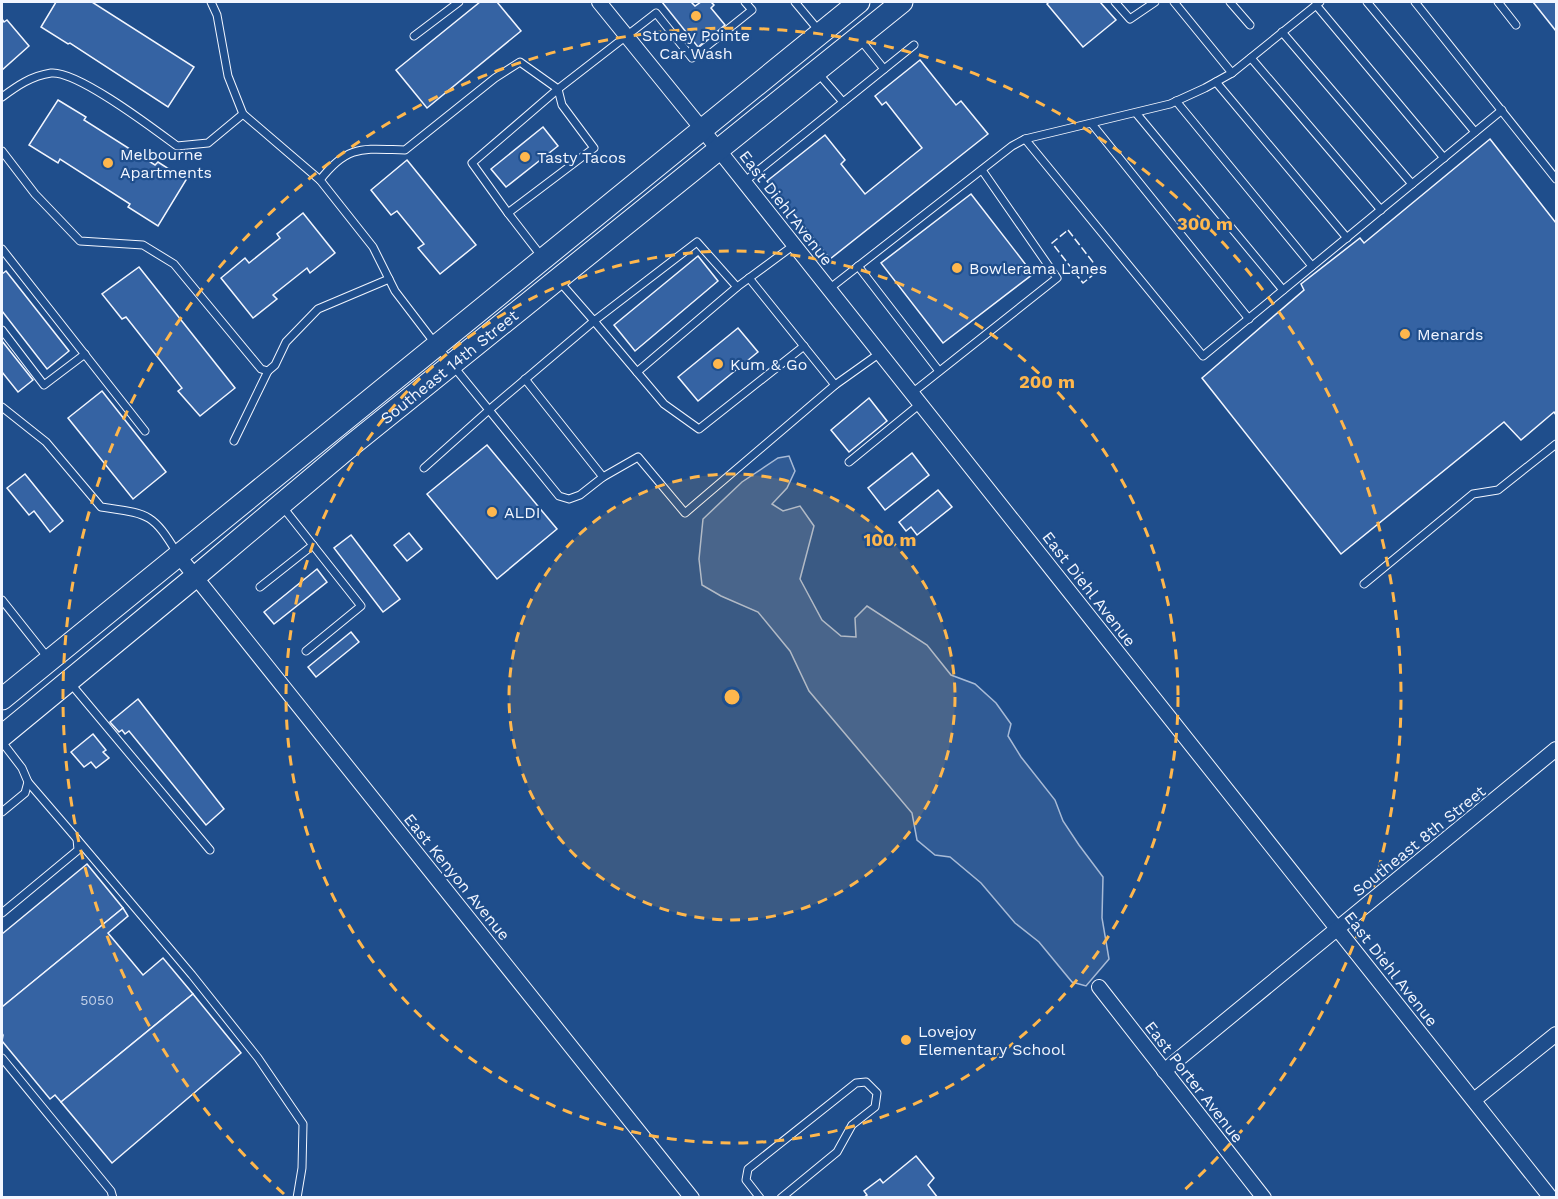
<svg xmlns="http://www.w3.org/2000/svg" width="1558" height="1199" viewBox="0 0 1558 1199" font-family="'Work Sans',sans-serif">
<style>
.built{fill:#305b95;stroke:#a8bbd7;stroke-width:1.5}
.building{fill:#3563a3;stroke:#f2f6ff;stroke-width:1.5}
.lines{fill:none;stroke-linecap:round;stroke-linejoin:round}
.service-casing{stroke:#f2f6ff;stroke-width:9}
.minor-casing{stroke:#f2f6ff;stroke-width:16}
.primary-casing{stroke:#f2f6ff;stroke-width:23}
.service{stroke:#1f4e8c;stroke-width:7}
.minor{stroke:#1f4e8c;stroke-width:14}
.primary{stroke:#1f4e8c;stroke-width:21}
.fence{stroke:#f2f6ff;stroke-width:1.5;stroke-dasharray:8 3;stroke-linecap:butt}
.ring{fill:none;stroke:#ffb74d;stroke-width:3;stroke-dasharray:10 8}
.poi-dot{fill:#ffb74d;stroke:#1f4e8c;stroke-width:2}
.labels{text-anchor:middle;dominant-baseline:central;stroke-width:4.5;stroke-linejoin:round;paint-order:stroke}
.number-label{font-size:14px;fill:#c3d1e8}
.poi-label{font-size:16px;fill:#f2f6ff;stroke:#1f4e8c;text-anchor:start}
.street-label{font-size:16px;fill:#f2f6ff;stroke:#1f4e8c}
.centre{fill:#ffb74d;stroke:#1f4e8c;stroke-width:3}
.ring-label{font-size:18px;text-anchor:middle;font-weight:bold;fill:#ffb74d;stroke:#1f4e8c;stroke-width:4.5;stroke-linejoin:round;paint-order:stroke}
</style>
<rect width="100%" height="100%" fill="#1f4e8c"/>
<polygon class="built" points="789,456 795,471 787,488 772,504 783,511 800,506 814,526 800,579 822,620 841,636 856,637 855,618 867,606 927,645 951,675 975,684 996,703 1011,724 1008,736 1021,757 1055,800 1063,821 1079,845 1103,877 1102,918 1109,959 1086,986 1072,982 1039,942 1015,923 981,883 950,857 935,855 917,840 912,813 809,691 790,651 758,612 721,596 702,585 699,559 703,519 742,482 778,458"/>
<g class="building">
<polygon points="56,2 92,2 194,67 168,107 70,43 68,44 41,27"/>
<polygon points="480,2 497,2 521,31 427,108 396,70"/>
<polygon points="662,2 691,2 695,6 701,2 711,2 714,5 711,8 725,25 698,47"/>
<polygon points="1049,2 1100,2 1116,20 1083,47 1047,4"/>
<polygon points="1533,2 1556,2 1556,31"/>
<polygon points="2,19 4,22 7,20 29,46 2,70"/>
<polygon points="920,60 956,105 961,101 988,134 830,259 767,181 825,135 845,160 841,164 865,194 922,148 886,102 882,105 875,96"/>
<polygon points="58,100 86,117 84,120 155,165 158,162 186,180 158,226 128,207 130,204 60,159 58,163 29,145"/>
<polygon points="543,127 558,146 506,187 491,169"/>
<polygon points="1490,139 1556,223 1556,415 1554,412 1521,440 1504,422 1341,554 1202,378 1304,290 1301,284 1360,238 1364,243"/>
<polygon points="407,160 476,245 440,274 418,248 424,244 397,211 391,215 371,190"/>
<polygon points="971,194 1033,274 943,343 881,263"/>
<polygon points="303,213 335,253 310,273 307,268 273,295 277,299 253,318 221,278 245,258 249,263 280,238 277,234"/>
<polygon points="698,256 718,281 635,351 614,325"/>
<polygon points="139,267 235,388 200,416 178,391 182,388 126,317 122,319 102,294"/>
<polygon points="6,271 69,351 47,369 2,311 2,274"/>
<polygon points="738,328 758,352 698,401 678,377"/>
<polygon points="2,341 33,380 18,392 2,372"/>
<polygon points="102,391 166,472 133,499 68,418"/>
<polygon points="869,398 887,421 849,452 831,430"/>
<polygon points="487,445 557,529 497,579 427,494"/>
<polygon points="912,453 929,475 885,510 868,488"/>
<polygon points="25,474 63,521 50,532 34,511 29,515 7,488"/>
<polygon points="938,490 952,507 917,535 911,527 906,531 899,522"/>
<polygon points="409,533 422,549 407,561 394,545"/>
<polygon points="351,535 400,599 383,612 334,548"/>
<polygon points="317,569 327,582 274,624 264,612"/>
<polygon points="351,632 359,642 316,677 308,667"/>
<polygon points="138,699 224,809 206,825 129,731 125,734 122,730 119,732 110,722"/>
<polygon points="93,734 106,750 103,752 109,758 96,768 91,762 84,767 71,752"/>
<polygon points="87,864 123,908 2,1007 2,934"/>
<polygon points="123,908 128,916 108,933 143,975 163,958 193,994 61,1102 55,1095 50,1099 2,1041 3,1035 2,1033 2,1007"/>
<polygon points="193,994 241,1053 112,1163 61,1102"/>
<polygon points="916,1156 934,1178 928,1185 938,1198 863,1198 867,1195 864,1191 880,1179 883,1183"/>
</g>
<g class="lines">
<g class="service-casing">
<g id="service">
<polyline points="211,2 217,15 228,76 243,114 320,180"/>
<polyline points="795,2 820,32"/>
<polyline points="1115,2 1130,19 1155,2"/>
<polyline points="1174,2 1232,73"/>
<polyline points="1230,2 1250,25"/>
<polyline points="1367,2 1475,132"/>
<polyline points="1415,2 1556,179"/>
<polyline points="1498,2 1516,25"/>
<polyline points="1316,5 1444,158"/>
<polyline points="1282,32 1412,184"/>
<polyline points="414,36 459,2"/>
<polyline points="859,38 884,69"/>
<polyline points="1251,58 1381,210"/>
<polyline points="817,72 843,102"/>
<polyline points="1216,82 1347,238"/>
<path d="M 2,97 C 17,86 31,76 51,73 C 77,70 154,129 177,146 L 208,143 L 243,114"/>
<polyline points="1176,101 1312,266"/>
<polyline points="1136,113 1283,290"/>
<polyline points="1092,124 1249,319"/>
<polyline points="1025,139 1203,356 1502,110"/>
<polyline points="2,151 35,194 80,241 143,245 174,264 261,369 268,371 275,365 286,342 318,309 389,279"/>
<polyline points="744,182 914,45"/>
<path d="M 508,213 L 472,163 L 558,89 L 520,62 L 495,78 L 405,150 C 363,149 348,144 320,180 L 373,247 L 395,291 L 437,346 L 559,496 L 569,499 L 580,495 L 603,477 L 638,457 L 685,513 L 835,385"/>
<polyline points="2,249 145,431"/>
<polyline points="542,257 508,213 594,148 562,105 558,89 656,13 692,58 752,10 745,2"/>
<polyline points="858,266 939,371"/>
<polyline points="749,278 835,385 880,353"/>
<polyline points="559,281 594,321 697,242 737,287 794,245"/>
<polyline points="829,289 1012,146 1025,139 1170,104 1205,88 1232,73 1320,2"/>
<polyline points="2,330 44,385 85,354"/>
<polyline points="637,372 737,287"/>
<polyline points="525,379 603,477"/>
<polyline points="912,393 1057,278 982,170"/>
<path d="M 2,407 L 46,442 L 101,507 C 148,514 152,512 177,553"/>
<polyline points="234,441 268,371"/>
<polyline points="849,462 920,404"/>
<polyline points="424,468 489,410 594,321 664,404 699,429 804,346"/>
<polyline points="282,506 361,606 306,651"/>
<polyline points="1364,584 1473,494 1498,490 1556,444"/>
<polyline points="260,587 313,545"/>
<polyline points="2,600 48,658"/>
<polyline points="71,684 210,850"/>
<polyline points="2,742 22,768 28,782 25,793 2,812"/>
<polyline points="77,839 192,975 258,1058 303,1124 302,1168 297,1198"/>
<polyline points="2,913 78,850 77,839 28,782"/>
<polyline points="2,1058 111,1191 113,1198"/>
<polyline points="760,1198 746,1180 748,1169 856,1083 866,1082 877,1093 875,1107 852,1125 837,1152 781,1198"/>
</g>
</g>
<g class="minor-casing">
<g id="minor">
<polyline points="599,2 702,129 1551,1198"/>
<polyline points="178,555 692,1198"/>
<polyline points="1099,987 1264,1198"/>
<polyline points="1164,1071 1556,749"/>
<polyline points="1474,1100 1556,1034"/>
</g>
</g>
<g class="primary-casing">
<g id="primary">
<polyline points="2,699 859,2"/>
<path id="s1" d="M 2,736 L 195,577 L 348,448 L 902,2"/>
</g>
</g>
<use href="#service" class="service"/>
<use href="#minor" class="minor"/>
<use href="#primary" class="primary"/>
<polygon class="fence" points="1068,230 1099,270 1083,283 1052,243"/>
</g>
<circle cx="732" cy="697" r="223" fill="#ffb74d" fill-opacity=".12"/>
<g class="ring">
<circle cx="732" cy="697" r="223"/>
<circle cx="732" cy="697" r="446"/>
<path d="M284 1194A669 669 0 1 1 1180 1194"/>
</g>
<g class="poi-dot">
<circle cx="696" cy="16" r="6"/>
<circle cx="525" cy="157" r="6"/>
<circle cx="108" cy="163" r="6"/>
<circle cx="957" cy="268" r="6"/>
<circle cx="1405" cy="334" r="6"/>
<circle cx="718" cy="364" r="6"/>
<circle cx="492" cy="512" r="6"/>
<circle cx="906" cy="1040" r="6"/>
</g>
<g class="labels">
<g class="number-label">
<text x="97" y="1000">5050</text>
</g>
<g class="poi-label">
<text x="696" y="35" text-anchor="middle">Stoney Pointe<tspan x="696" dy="18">Car Wash</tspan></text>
<text x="120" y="154">Melbourne<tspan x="120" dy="18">Apartments</tspan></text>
<text x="537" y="157">Tasty Tacos</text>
<text x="969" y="268">Bowlerama Lanes</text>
<text x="1417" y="334">Menards</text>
<text x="730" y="364">Kum &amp; Go</text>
<text x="504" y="512">ALDI</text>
<text x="918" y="1031">Lovejoy<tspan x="918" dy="18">Elementary School</tspan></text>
</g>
<g class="street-label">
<text transform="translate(786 208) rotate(52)">East Diehl Avenue</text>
<text stroke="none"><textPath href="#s1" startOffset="580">Southeast 14th Street</textPath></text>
<text transform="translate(1089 589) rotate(52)">East Diehl Avenue</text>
<text transform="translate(1419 841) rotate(-39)">Southeast 8th Street</text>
<text transform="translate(457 877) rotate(51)">East Kenyon Avenue</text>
<text transform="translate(1391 969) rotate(52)">East Diehl Avenue</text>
<text transform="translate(1194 1082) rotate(52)">East Porter Avenue</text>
</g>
</g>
<circle cx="732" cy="697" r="9" class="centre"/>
<g class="ring-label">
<text x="1205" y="230">300 m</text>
<text x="1047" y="388">200 m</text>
<text x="890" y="546">100 m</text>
</g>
<rect width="1558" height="1199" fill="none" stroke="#f2f6ff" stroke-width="6"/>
</svg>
